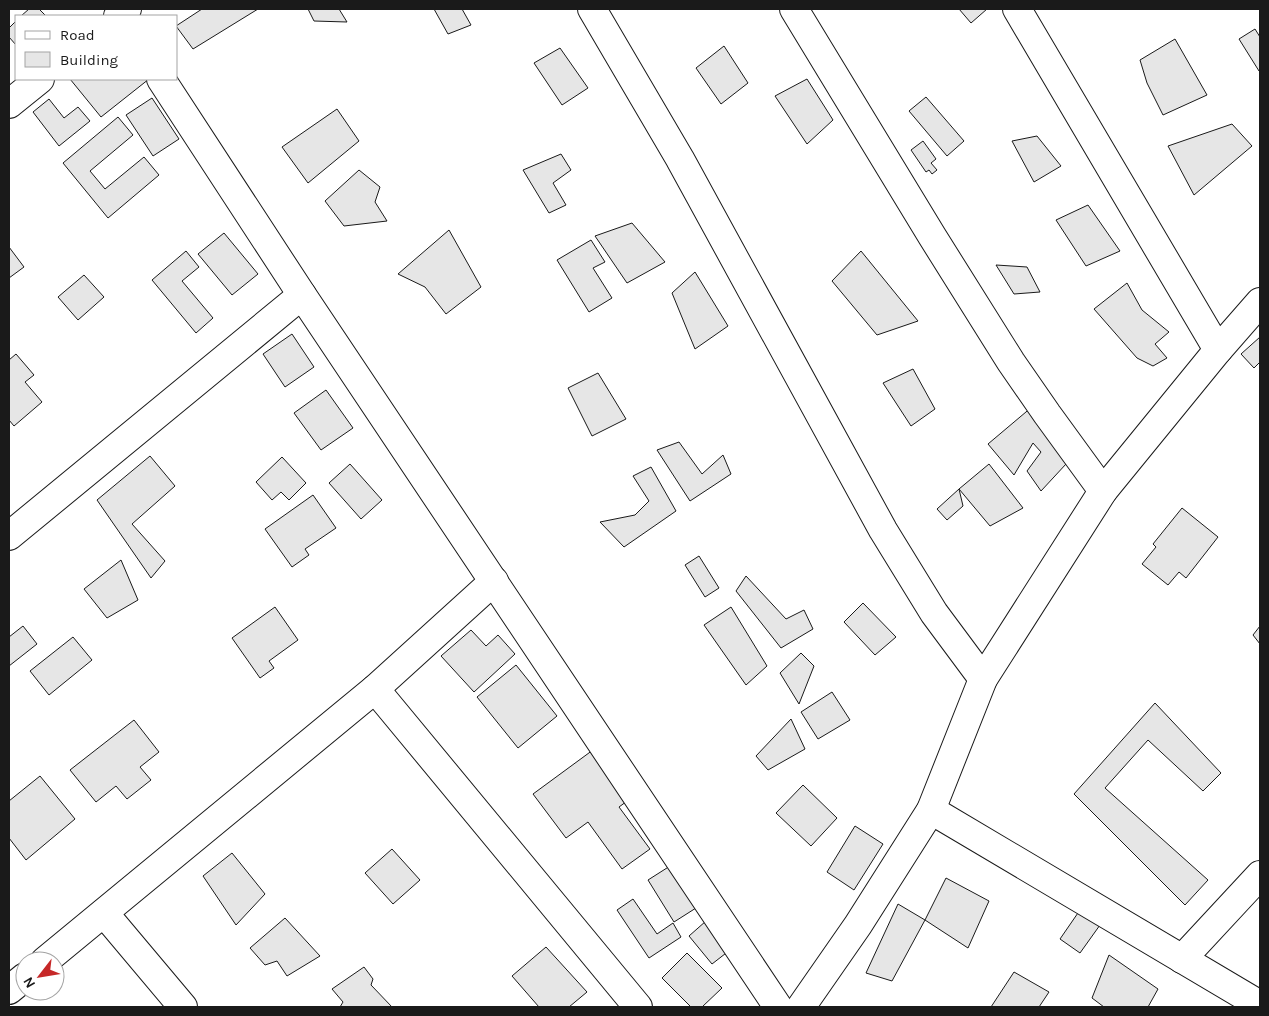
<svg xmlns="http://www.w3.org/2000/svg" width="1269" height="1016" viewBox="0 0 1269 1016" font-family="Karla,sans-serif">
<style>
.building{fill:#e6e6e6;stroke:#1a1a1a}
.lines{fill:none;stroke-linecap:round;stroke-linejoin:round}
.minor-casing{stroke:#1a1a1a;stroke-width:30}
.minor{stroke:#fff;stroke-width:28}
</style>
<rect width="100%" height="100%" fill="#fff"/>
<g class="building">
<polygon points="29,9 39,9 46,16 21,16"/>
<polygon points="202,9 258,9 193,49 176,26"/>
<polygon points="308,9 339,9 347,22 314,21"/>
<polygon points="434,9 462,9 471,25 448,34"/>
<polygon points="959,9 987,9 971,23"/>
<polygon points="16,21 16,45 9,37 9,28"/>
<polygon points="1255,29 1260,37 1260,70 1259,71 1239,39"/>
<polygon points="1175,39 1207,95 1163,115 1147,83 1140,60"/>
<polygon points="724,46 748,83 721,104 696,68"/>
<polygon points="560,48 588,88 562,105 534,63"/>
<polygon points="70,79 149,79 101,117"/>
<polygon points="807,79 833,120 807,144 775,96"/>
<polygon points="926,97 964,141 947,156 909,111"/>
<polygon points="152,98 179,139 153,156 126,115"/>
<polygon points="49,99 64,118 78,107 90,121 59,146 33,112"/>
<polygon points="337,109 359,141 308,183 282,147"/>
<polygon points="118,117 133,135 90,171 105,189 144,157 159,175 108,218 63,163"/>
<polygon points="1232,124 1252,146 1194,195 1168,146"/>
<polygon points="1037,136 1061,166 1034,182 1012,141"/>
<polygon points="923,141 936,159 931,163 937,170 932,174 929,170 926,172 911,150"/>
<polygon points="561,154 571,170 553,183 566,205 549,213 523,170"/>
<polygon points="359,170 380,187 375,202 387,221 344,226 325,201"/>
<polygon points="1088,205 1120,251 1086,266 1056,220"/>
<polygon points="632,223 665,262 627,283 595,236"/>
<polygon points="449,230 481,287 446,314 425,287 398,274"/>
<polygon points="224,233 258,274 232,295 198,254"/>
<polygon points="591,240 605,262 593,268 612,298 589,312 557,260"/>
<polygon points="9,247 24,267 9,278"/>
<polygon points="186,251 199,267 182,281 213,318 196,333 152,280"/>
<polygon points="861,251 918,321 877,335 832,281"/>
<polygon points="996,265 1027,267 1040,292 1014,294"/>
<polygon points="695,272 728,326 695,349 672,293"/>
<polygon points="84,275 104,297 78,320 58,297"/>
<polygon points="1127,283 1142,310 1169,332 1155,344 1167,358 1153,366 1137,358 1094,309"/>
<polygon points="292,334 314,367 285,387 263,354"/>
<polygon points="1260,337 1260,362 1254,368 1241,354"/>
<polygon points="16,354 34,375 25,382 42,402 14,426 9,420 9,360"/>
<polygon points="913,369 935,409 911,426 883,383"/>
<polygon points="598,373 626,419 592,436 568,388"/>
<polygon points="326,390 353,428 321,450 294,413"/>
<polygon points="1039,401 1079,450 1041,491 1027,471 1041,452 1033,443 1014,475 988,444"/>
<polygon points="679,442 702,474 723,455 731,474 690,501 657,450"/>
<polygon points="150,456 175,486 132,524 165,561 151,578 97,500"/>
<polygon points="282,457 306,483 289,500 281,492 272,500 256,482"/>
<polygon points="350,464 382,500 361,519 329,483"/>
<polygon points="989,464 1023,508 990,526 959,489"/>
<polygon points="651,467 676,511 624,547 600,522 635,515 649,501 633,476"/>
<polygon points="959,489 963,506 947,520 937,509"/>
<polygon points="313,495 336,528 305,549 309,555 292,567 265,529"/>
<polygon points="1182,508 1218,537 1186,578 1179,572 1168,585 1142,564 1156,547 1153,544"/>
<polygon points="699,556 719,588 705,597 685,565"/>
<polygon points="121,560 138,600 107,618 84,589"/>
<polygon points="746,576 786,619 804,610 813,629 781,648 736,591"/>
<polygon points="863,603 896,637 875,655 844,622"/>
<polygon points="275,607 298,640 269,661 274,668 260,678 232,638"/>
<polygon points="731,607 767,666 746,685 704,625"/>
<polygon points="23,626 37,644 9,666 9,637"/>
<polygon points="1260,626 1260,644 1253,635"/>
<polygon points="471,630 486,646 498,635 515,654 474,692 441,656"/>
<polygon points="73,637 92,660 49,695 30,671"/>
<polygon points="801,653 814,666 799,704 780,673"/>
<polygon points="516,665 557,716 518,748 477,697"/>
<polygon points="832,692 850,720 818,739 801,712"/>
<polygon points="1155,703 1221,773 1203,791 1148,740 1105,788 1208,880 1185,905 1074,794"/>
<polygon points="791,719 805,749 768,770 756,756"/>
<polygon points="134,720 159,752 140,767 151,780 127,799 116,786 96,802 70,770"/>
<polygon points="597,747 634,796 619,807 650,849 622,869 588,822 566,838 533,794"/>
<polygon points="40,776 75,819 26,860 9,838 9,801"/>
<polygon points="803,785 837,818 811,846 776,813"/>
<polygon points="855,826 883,844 854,890 827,872"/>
<polygon points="392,849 420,880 393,904 365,873"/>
<polygon points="232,853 265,894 236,925 203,876"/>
<polygon points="670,866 696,908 674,922 648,880"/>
<polygon points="946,878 989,901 968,948 925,920"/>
<polygon points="633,899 657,934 673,923 681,937 649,958 617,910"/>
<polygon points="898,904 925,920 892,981 866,973"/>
<polygon points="1080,910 1100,925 1080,953 1060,939"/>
<polygon points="285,918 320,956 287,976 277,961 265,965 250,948"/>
<polygon points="706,921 730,950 712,964 689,936"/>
<polygon points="546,947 587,992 569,1007 539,1007 512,976"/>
<polygon points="687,953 722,988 702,1007 691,1007 662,978"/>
<polygon points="1109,955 1158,989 1148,1007 1104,1007 1092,998"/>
<polygon points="364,967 373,979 371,985 392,1007 340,1007 343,1002 332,989"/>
<polygon points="1014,972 1049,992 1039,1007 991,1007"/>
</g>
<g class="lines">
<g class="minor-casing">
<g id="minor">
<polyline points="592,9 680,159 883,530 934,613 983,679"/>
<polyline points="794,9 932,236 1011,362 1047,414 1103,491"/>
<polyline points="1017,9 1218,350"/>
<polyline points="118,16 127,9"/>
<polyline points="161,79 302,295 778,1007"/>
<polyline points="9,104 40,79"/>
<polyline points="9,536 302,295"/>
<polyline points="375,689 638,1007"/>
<polyline points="931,810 1260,1005"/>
<polyline points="104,913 183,1007"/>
<polyline points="1182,959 1260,875"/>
<polyline points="45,961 375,689 494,581"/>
<polyline points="9,990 25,977"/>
<polyline points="801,1007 858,925 931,810 983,679 1103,491 1218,350 1260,302"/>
</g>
</g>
<use href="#minor" class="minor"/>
</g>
<rect width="1269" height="1016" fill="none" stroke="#1a1a1a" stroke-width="20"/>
<rect x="15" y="15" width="162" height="65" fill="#ffffff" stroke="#a3a3a3"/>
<rect x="25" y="31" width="25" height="8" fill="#ffffff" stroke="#a3a3a3"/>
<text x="60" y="40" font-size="15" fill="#1a1a1a">Road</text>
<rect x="25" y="52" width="25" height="15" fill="#e6e6e6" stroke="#a3a3a3"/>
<text x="60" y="65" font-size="15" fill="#1a1a1a">Building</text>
<g transform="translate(40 976) rotate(239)"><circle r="24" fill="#ffffff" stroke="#a3a3a3"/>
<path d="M0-4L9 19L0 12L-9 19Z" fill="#c62828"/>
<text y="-8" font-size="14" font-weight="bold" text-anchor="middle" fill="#1a1a1a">N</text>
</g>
</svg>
